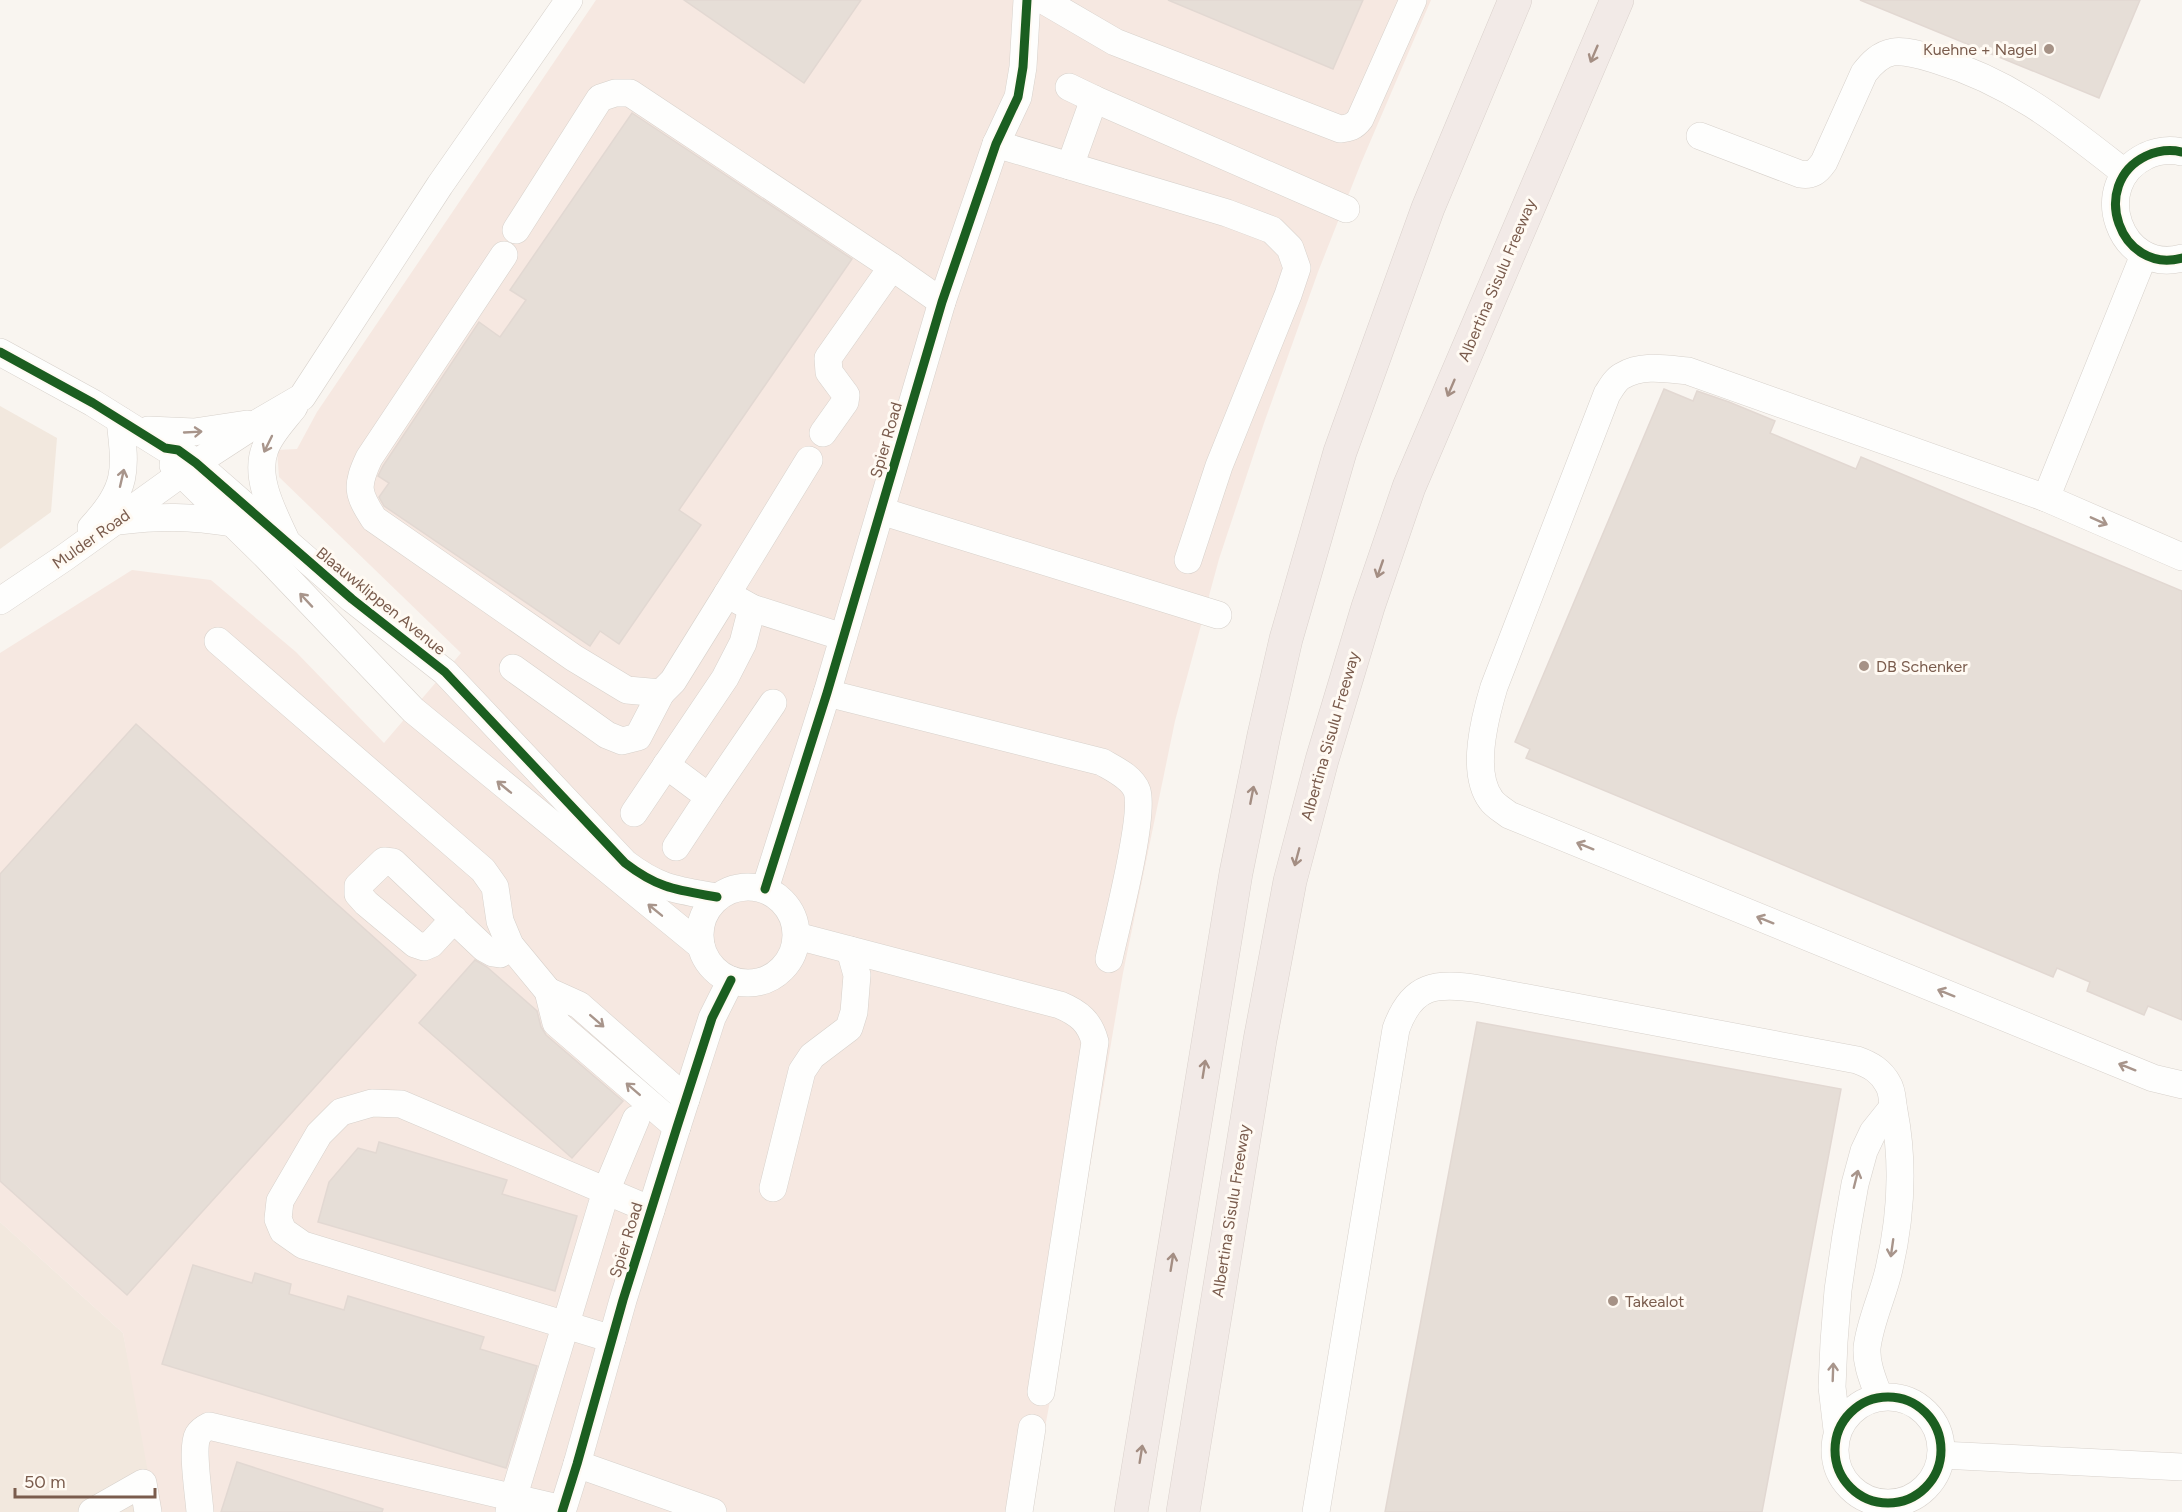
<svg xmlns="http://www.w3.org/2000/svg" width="2182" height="1512" viewBox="0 0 2182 1512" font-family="Figtree,sans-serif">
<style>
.residential{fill:#f2e8de}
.commercial{fill:#f6e8e1}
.building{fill:#e6ded7;stroke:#e2d8d2;stroke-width:1.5}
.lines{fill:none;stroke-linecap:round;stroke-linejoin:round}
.minor-casing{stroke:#d7d1cb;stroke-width:28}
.highway-casing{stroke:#dad1cc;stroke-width:34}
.minor{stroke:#fefefd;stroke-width:27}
.highway{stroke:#f2eae7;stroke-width:33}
.cycleway-casing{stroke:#fffaf3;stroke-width:13}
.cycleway{stroke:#1b5e20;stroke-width:9}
.oneway{stroke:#a48e83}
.oneway2{stroke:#a8958b}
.poi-dot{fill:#a69286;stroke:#fffaf3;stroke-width:2}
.labels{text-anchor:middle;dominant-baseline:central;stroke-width:6;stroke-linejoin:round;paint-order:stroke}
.poi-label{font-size:16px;fill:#7a5c4d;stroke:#fffaf3;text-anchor:start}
.street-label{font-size:16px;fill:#7a5c4d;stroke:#fffaf3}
</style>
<rect width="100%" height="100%" fill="#f9f5f0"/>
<g class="residential">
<polygon points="0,406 57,438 51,512 0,549"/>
<polygon points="0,1222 123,1333 159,1512 0,1512"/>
</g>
<polygon class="commercial" points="596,0 1431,0 1361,163 1318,272 1264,423 1219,559 1175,721 1123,973 1050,1401 1029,1512 155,1512 123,1333 0,1222 0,653 132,570 211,580 296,652 384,743 461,653 279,477 277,450 297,449 317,412"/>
<g class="building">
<polygon points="684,0 861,0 804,83"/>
<polygon points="1168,0 1363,0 1333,69"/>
<polygon points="1860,0 2140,0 2099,98"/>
<polygon points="632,113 852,259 679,510 701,525 619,644 600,631 590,646 384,506 379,497 389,483 378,476 383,466 479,322 500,337 526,300 510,290"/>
<polygon points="1664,389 1693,401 1697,391 1729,402 1775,421 1770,433 1856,469 1861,457 2182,591 2182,1020 2148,1006 2144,1015 2087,991 2090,982 2057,968 2053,977 1526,758 1530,749 1515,742"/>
<polygon points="136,724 416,975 127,1295 0,1181 0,874"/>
<polygon points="475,960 487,967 537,1011 541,1027 546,1035 623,1101 572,1158 419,1023"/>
<polygon points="1477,1022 1841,1089 1762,1512 1385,1512"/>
<polygon points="379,1142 507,1180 502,1194 577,1216 555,1291 318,1222 329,1182 358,1148 376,1153"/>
<polygon points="193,1265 252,1283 255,1273 291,1284 289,1294 344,1310 348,1296 484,1337 480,1349 537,1366 506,1468 162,1364"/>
<polygon points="237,1462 383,1509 382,1512 221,1512"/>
</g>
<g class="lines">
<g class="minor-casing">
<g id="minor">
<path d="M 1043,0 L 1115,42 L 1340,129 C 1349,128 1354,127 1360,119 L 1413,0"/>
<polyline points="1069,87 1094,99"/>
<path d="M 1700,136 L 1800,174 C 1812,176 1817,172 1824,162 L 1864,73 C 1871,64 1880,54 1893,52 C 1907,50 1924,56 1937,60 C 2013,83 2064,125 2125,173"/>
<polyline points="996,144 1227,213 1272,230 1290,248 1297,268 1288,295 1219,466 1188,560"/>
<path d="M 2182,152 C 2169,149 2157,151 2146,156 C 2088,184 2120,275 2182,258"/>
<polyline points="1070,166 1094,99 1346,209"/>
<polyline points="516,230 600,98 615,93 630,93 892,267 942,302"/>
<path d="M 504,255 L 369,458 C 356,486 357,493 374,519 L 574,658 L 627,690 L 661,693 L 673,681 L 727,594 L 752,608 L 843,637"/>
<path d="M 0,352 L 93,403 L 165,448 L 178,450 L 196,463 L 352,599 L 445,672 L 625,863 C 659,889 677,890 717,897"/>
<polyline points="148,430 194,432 247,424"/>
<polyline points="823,433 845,402 846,395 829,372 828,358 892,267"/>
<polyline points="173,465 265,555 413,710 701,946"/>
<polyline points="2046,498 2144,255"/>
<polyline points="881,511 1218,615"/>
<path d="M 118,521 C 161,516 189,516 233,523"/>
<path d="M 91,528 C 128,487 126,472 120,420"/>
<path d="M 285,538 C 273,512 254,477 265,449 C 270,434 284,420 294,407"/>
<path d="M 2182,557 L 2046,498 L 1688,371 C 1667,369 1642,364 1622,376 C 1616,379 1611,388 1607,394 L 1494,687 C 1485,717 1470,772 1491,800 C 1495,806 1503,810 1509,815 L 2153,1078 L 2182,1085"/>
<polyline points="727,594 809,460"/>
<polyline points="0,601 64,558 196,463 259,422 302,397 440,185 569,0"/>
<polyline points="218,641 483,870 495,887 500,921 510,945 548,991 556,1023 677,1127"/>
<polyline points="513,668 607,735 622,741 638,737 661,693"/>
<path d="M 827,693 L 1102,762 C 1114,769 1132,777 1137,791 C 1145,816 1116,927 1109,959"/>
<polyline points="666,765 709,797 676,847"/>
<polyline points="709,797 773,703"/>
<polyline points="634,813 725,678 743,643 752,608"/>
<circle cx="748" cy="935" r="48"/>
<polyline points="765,889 827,693 942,302 996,144 1018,97 1023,67 1027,0"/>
<polyline points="454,919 431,944 424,947 415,944 366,903 358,894 358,886 384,861 393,862 484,948 493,953 500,954 510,945"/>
<path d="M 797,936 L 1060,1005 C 1079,1013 1090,1022 1095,1042 L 1041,1392"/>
<polyline points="548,991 579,1005 686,1099"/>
<polyline points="773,1188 802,1071 812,1056 849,1028 854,1012 857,975 850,950"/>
<polyline points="612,1339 303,1245 283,1231 278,1219 280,1201 319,1134 341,1112 372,1103 401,1104 651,1210"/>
<circle cx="1888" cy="1450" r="53"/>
<polyline points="1837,1430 1832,1387 1834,1342 1838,1290 1846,1235 1855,1184 1864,1151 1873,1132 1893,1107"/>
<polyline points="1941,1455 2182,1467"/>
<polyline points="577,1464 713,1512"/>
<polyline points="92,1512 143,1483 148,1512"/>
<path d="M 200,1512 C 199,1496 191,1447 198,1435 C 201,1430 205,1428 209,1426 L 562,1509"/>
<polyline points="509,1512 606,1191 636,1119"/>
<polyline points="562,1512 577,1464 623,1300 677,1127 712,1018 731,980"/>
<polyline points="1019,1512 1032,1428"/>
<path d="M 1316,1512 L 1396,1029 C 1412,984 1436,982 1480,989 L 1857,1060 C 1871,1065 1881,1071 1888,1084 C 1893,1092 1892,1102 1894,1111 C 1904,1163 1901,1217 1889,1269 C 1883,1296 1870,1321 1867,1348 C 1866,1365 1874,1382 1879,1397"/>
</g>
</g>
<g class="highway-casing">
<g id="highway">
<polyline points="1131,1512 1236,873 1264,735 1286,639 1340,452 1428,208 1515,0"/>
<polyline points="1183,1512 1260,1040 1290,881 1322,760 1368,607 1409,487 1617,0"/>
</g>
</g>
<use href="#minor" class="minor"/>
<use href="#highway" class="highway"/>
<g class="cycleway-casing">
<g id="cycleway">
<path d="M 2182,152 C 2169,149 2157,151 2146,156 C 2088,184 2120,275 2182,258"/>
<path d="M 0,352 L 93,403 L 165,448 L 178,450 L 196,463 L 352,599 L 445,672 L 625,863 C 659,889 677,890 717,897"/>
<polyline points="765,889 827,693 942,302 996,144 1018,97 1023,67 1027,0"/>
<circle cx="1888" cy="1450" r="53"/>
<polyline points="562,1512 577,1464 623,1300 677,1127 712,1018 731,980"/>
</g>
</g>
<use href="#cycleway" class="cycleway"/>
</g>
<defs><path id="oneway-shaft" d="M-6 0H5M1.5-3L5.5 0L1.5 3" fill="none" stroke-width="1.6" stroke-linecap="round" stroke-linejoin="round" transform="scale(1.5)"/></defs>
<g class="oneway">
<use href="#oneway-shaft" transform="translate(1594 54) rotate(113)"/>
<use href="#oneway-shaft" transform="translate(1451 388) rotate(113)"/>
<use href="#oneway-shaft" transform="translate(1380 569) rotate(109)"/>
<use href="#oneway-shaft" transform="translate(1252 795) rotate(-79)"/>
<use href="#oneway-shaft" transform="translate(1297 857) rotate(105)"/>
<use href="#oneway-shaft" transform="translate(1204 1069) rotate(-81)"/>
<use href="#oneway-shaft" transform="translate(1172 1262) rotate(-81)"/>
<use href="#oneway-shaft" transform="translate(1141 1454) rotate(-81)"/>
</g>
<g class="oneway2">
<use href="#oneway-shaft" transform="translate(193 432) rotate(-3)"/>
<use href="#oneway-shaft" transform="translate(268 444) rotate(116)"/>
<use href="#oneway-shaft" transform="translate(122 478) rotate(-77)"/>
<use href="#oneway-shaft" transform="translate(2099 521) rotate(24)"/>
<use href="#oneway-shaft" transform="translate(306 600) rotate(-133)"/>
<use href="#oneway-shaft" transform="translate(504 787) rotate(-141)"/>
<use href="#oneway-shaft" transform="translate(1585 846) rotate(-158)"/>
<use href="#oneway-shaft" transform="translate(655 910) rotate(-141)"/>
<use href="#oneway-shaft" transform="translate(1765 920) rotate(-158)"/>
<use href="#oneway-shaft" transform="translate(1946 993) rotate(-158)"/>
<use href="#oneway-shaft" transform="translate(597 1021) rotate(41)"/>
<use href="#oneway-shaft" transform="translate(2127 1067) rotate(-158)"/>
<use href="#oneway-shaft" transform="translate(633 1089) rotate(-139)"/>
<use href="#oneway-shaft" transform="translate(1856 1179) rotate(-76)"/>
<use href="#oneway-shaft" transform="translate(1892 1248) rotate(98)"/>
<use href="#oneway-shaft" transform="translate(1833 1372) rotate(-88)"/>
</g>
<g class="poi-dot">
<circle cx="2049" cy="49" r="6"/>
<circle cx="1864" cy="666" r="6"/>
<circle cx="1613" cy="1301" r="6"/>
</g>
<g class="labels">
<g class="poi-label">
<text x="2037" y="49" text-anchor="end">Kuehne + Nagel</text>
<text x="1876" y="666">DB Schenker</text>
<text x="1625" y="1301">Takealot</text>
</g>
<g class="street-label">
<text transform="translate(1497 280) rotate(-67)">Albertina Sisulu Freeway</text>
<text transform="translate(886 440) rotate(-74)">Spier Road</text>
<text transform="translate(91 539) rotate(-35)">Mulder Road</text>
<text transform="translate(381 601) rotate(39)">Blaauwklippen Avenue</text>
<text transform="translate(1330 736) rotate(-74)">Albertina Sisulu Freeway</text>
<text transform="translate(1231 1211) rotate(-81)">Albertina Sisulu Freeway</text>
<text transform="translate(626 1240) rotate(-73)">Spier Road</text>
</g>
</g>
<path d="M15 1488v9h140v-9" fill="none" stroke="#7a5c4d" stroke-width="3"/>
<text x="24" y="1488" font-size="18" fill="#7a5c4d" stroke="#fffaf3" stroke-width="4.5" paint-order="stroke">50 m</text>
</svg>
